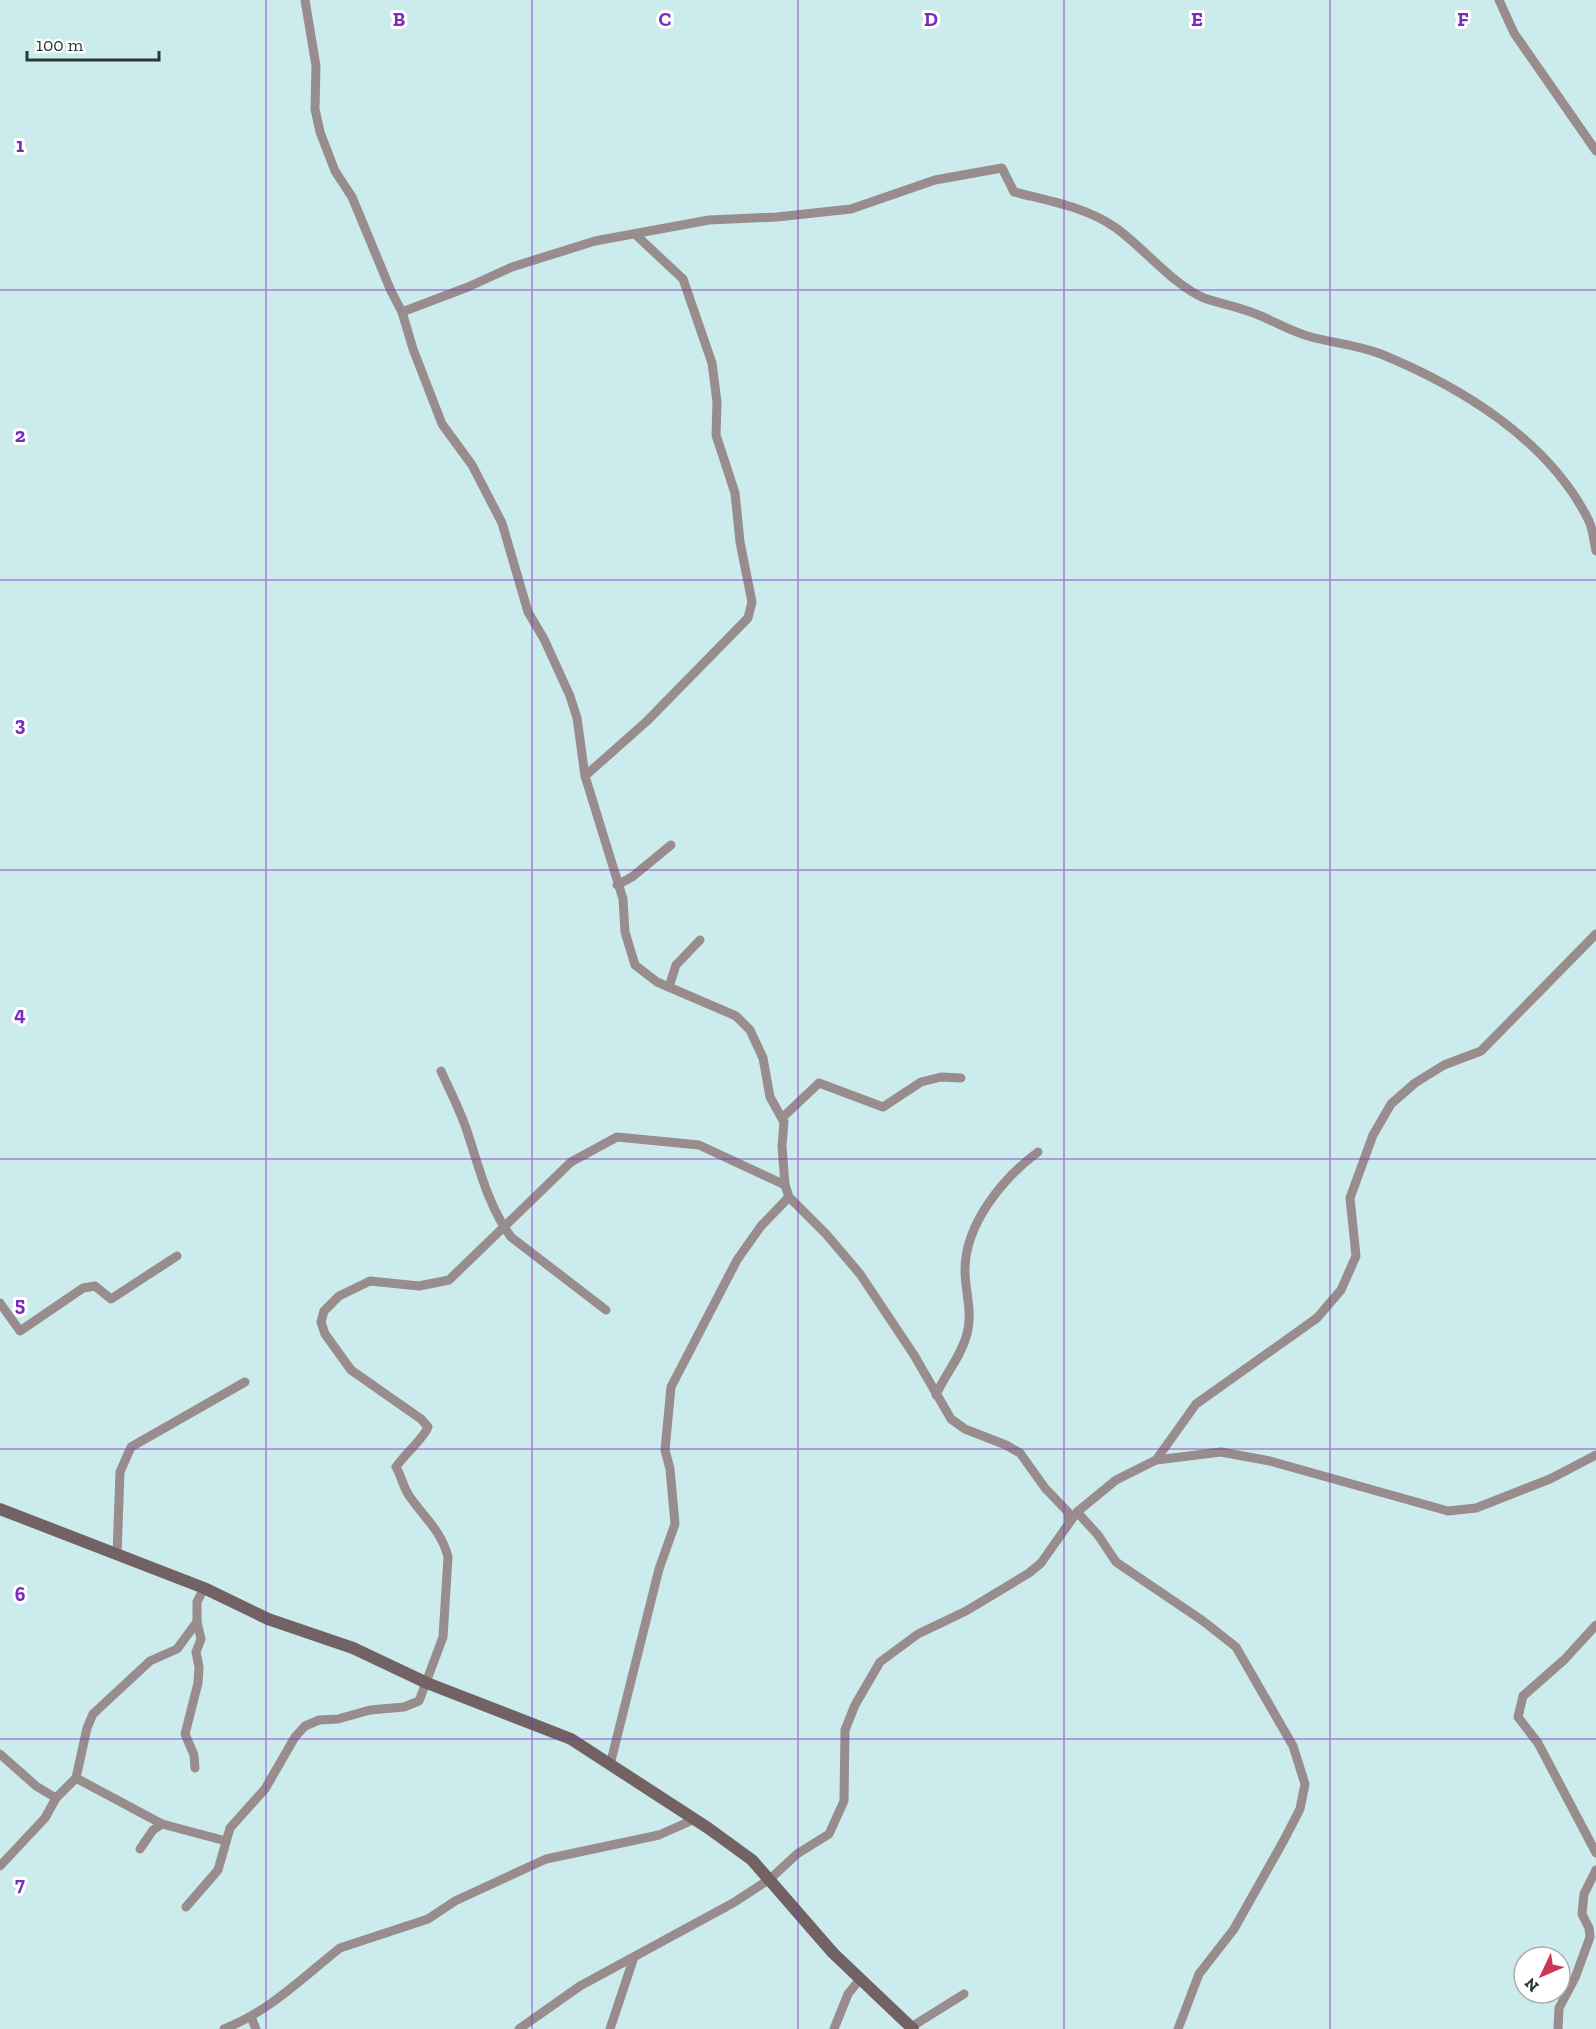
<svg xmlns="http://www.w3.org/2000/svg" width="1596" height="2029" viewBox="0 0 1596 2029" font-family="'Zilla Slab',serif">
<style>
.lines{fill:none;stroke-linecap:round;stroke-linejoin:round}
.street{stroke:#988c8d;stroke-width:9}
.secondary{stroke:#736263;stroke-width:12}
.grid{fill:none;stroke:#7b2cbf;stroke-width:1.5;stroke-opacity:0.55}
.grid-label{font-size:20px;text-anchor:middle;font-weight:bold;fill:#7b2cbf;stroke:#fff;stroke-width:6;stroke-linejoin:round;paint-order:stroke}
</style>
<rect width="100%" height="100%" fill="#ccebed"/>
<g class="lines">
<g class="street">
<polyline points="305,0 316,66 315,109 320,132 335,171 352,197 391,291 402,312 413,349 442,424 472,465 502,523 528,612 544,639 570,696 577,718 585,776 623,899 625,932 635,965 657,982 736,1016 750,1030 763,1058 770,1097 784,1122 782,1146 785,1185 789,1197 826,1234 860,1274 914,1355 951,1419 965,1429 1006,1445 1020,1453 1045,1488 1068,1512 1069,1523"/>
<polyline points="1499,0 1514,33 1596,151"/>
<path d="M 402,312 L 468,287 L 512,267 L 595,241 L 709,220 L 777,217 L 851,209 L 935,180 L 1002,168 L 1014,192 C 1049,201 1086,207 1116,228 C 1144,248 1173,285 1204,298 C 1221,304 1240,307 1256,314 C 1274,321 1292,332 1311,337 C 1334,343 1358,345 1381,354 C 1461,387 1549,440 1589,521 C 1593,530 1594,542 1596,551"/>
<polyline points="585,776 647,721 748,618 752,602 740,542 735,493 716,435 717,402 712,363 683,279 636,235"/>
<polyline points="617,885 632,877 671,845"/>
<polyline points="669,987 676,965 700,940"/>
<path d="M 441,1071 C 450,1091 460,1110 467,1131 C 479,1167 488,1206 511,1237 L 606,1310"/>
<polyline points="782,1118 819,1083 883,1107 921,1082 941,1077 961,1078"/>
<polyline points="0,1303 20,1331 83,1288 95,1286 111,1299 177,1256"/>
<path d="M 936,1395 C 945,1374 961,1357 967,1334 C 973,1312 965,1292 965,1270 C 965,1224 1003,1178 1038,1152"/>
<polyline points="1156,1460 1221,1452 1270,1461 1448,1511 1476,1508 1550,1479 1596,1455"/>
<polyline points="1077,1512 1098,1535 1116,1562 1203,1621 1236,1647 1293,1746 1305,1784 1300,1809 1284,1840 1234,1929 1199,1974 1178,2029"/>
<polyline points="117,1555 120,1472 131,1447 245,1382"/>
<polyline points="1596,1625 1565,1659 1523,1696 1518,1717 1538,1743 1596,1853"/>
<polyline points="0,1754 36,1786 56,1798"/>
<polyline points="610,1765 659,1569 675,1524 670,1469 665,1450 671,1387 737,1260 761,1226 789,1197"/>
<polyline points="195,1768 194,1755 185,1734 198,1683 199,1667 196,1652 201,1639 197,1622 197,1602 204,1588"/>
<polyline points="76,1778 162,1824"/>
<polyline points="140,1849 153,1830 162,1824 226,1841"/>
<polyline points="0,1866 45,1818 56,1798 76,1778 87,1728 93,1714 150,1661 177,1649 197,1622"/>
<path d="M 186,1907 L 218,1870 L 230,1828 L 265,1789 L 295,1737 L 305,1726 L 319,1720 L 338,1719 L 370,1710 L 404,1707 L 419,1701 L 443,1637 L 448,1557 C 442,1532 424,1517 410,1497 C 403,1488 402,1477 396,1467 C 404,1455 424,1438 428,1427 L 421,1419 L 351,1370 L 325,1334 L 321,1322 L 324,1311 L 339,1296 L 370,1281 L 419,1286 L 449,1280 L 571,1162 L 617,1137 L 699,1145 L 785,1185"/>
<polyline points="251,2017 256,2029"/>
<polyline points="911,2027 964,1994"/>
<path d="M 224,2029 C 270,2011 302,1978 340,1948 L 428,1919 L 455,1901 L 546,1859 L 659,1835 L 695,1819"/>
<polyline points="519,2029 580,1986 733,1903 770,1879 797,1854 829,1834 844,1801 845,1730 855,1705 880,1662 918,1634 966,1611 1029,1573 1041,1563 1077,1512 1116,1480 1156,1460 1196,1404 1317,1318 1341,1290 1356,1256 1350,1198 1373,1135 1391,1104 1415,1083 1444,1065 1481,1051 1596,934"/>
<polyline points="610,2029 634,1957"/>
<polyline points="834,2029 848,1994 860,1979"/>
<polyline points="1558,2029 1559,2008 1575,1978 1590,1937 1589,1928 1582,1914 1584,1894 1596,1870"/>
</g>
<polyline class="secondary" points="0,1509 204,1588 268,1619 353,1648 427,1683 571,1739 708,1828 752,1860 833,1953 913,2029"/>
</g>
<path class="grid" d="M 266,0 L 266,2029M 532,0 L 532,2029M 798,0 L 798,2029M 1064,0 L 1064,2029M 1330,0 L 1330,2029M 0,290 L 1596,290M 0,580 L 1596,580M 0,870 L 1596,870M 0,1159 L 1596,1159M 0,1449 L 1596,1449M 0,1739 L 1596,1739"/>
<g class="grid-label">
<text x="399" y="26">B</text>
<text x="665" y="26">C</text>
<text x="931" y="26">D</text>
<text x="1197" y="26">E</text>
<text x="1463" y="26">F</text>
<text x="20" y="152">1</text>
<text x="20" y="442">2</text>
<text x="20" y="731">3</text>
<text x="20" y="1021">4</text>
<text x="20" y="1311">5</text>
<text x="20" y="1601">6</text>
<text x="20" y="1891">7</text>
</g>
<g transform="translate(1542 1975) rotate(226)"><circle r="28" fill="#ffffff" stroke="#aaafaf" stroke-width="1.5"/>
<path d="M0-4.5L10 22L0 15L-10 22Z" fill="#c93956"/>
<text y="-9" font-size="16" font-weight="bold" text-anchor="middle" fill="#2a3737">N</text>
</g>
<path d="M27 51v9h132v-9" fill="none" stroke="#2a3737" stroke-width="3"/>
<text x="36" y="51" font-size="18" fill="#2a3737" stroke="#ffffff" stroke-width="4.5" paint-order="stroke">100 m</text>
</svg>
